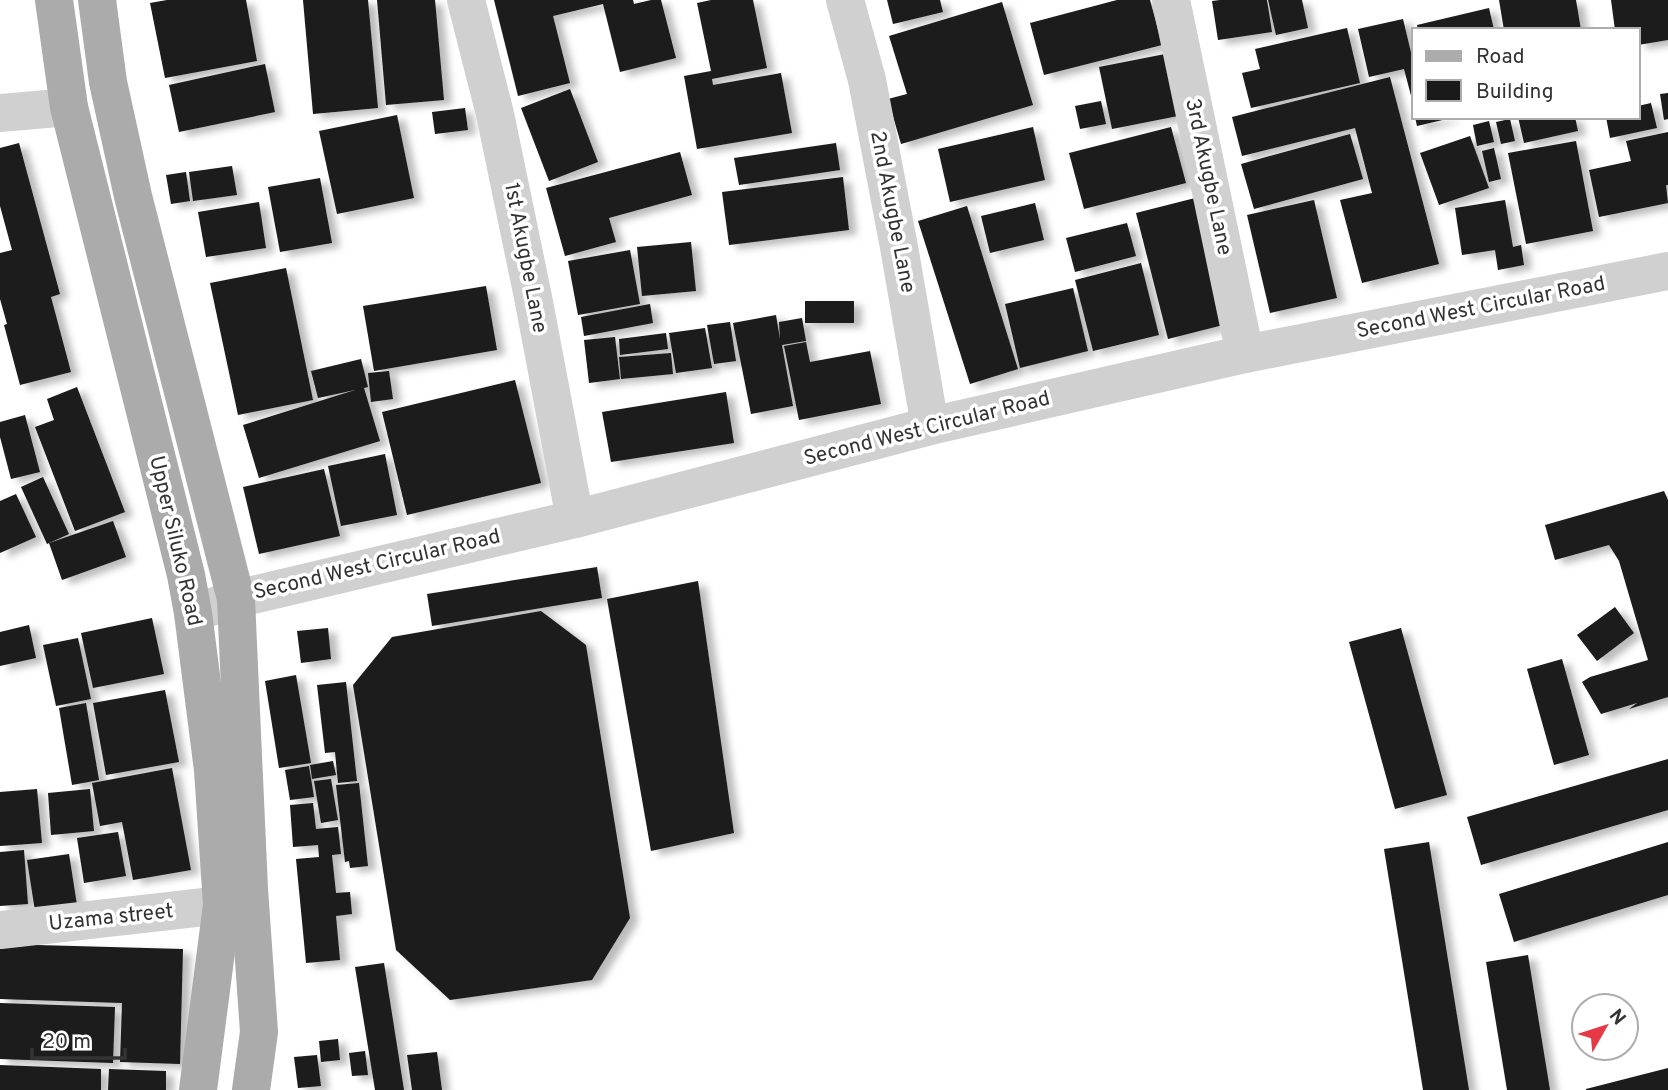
<svg xmlns="http://www.w3.org/2000/svg" width="1668" height="1090" viewBox="0 0 1668 1090" font-family="Overpass,sans-serif">
<style>
.building{fill:#1a1a1a;filter:url(#shadow)}
.lines{fill:none;stroke-linecap:round;stroke-linejoin:round}
.minor{stroke:#d0d0d0;stroke-width:38}
.major{stroke:#ababab;stroke-width:38}
.labels{text-anchor:middle;dominant-baseline:central;stroke-width:7;stroke-linejoin:round;paint-order:stroke}
.street-label{font-size:21px;fill:#333;stroke:#fff}
</style>
<defs>
<filter id="shadow"><feDropShadow dx="8" dy="4.5" stdDeviation="3.5" flood-color="#0004"/></filter>
</defs>
<rect width="100%" height="100%" fill="#fff"/>
<g class="building">
<polygon points="167,0 246,0 257,61 165,78 150,3"/>
<polygon points="303,0 368,0 378,108 313,114"/>
<polygon points="377,0 435,0 444,100 386,105"/>
<polygon points="494,0 633,0 634,4 651,0 661,0 676,58 620,72 603,4 553,16 570,83 518,96"/>
<polygon points="711,0 753,0 767,68 712,79 713,85 781,73 792,133 697,149 684,76 711,71 697,3"/>
<polygon points="887,0 940,0 943,12 893,24"/>
<polygon points="1117,0 1150,0 1162,45 1044,75 1030,23"/>
<polygon points="1220,0 1267,0 1272,32 1218,40 1212,1"/>
<polygon points="1268,0 1302,0 1308,28 1276,35"/>
<polygon points="1499,0 1576,0 1581,30 1504,30"/>
<polygon points="1611,0 1668,0 1668,40 1638,45 1638,30 1615,30"/>
<polygon points="1002,2 1033,105 901,144 888,99 907,94 889,36"/>
<polygon points="1489,8 1494,30 1418,30 1417,25"/>
<polygon points="1403,19 1414,65 1414,107 1404,69 1369,77 1358,29"/>
<polygon points="1347,28 1360,83 1251,108 1242,73 1260,69 1255,49"/>
<polygon points="1165,54 1178,116 1112,129 1099,67"/>
<polygon points="265,64 275,112 179,132 169,85"/>
<polygon points="1390,77 1439,264 1362,283 1340,200 1372,193 1355,128 1242,156 1232,117"/>
<polygon points="570,89 598,162 549,181 521,108"/>
<polygon points="1668,93 1668,119 1664,120 1660,94"/>
<polygon points="1101,101 1106,124 1080,129 1075,106"/>
<polygon points="1651,103 1657,128 1610,138 1606,117 1638,117 1638,106"/>
<polygon points="465,108 468,130 435,134 432,112"/>
<polygon points="397,115 414,198 337,214 319,131"/>
<polygon points="1415,117 1451,117 1451,118 1417,126"/>
<polygon points="1518,117 1575,117 1578,131 1524,143"/>
<polygon points="1510,119 1515,141 1501,144 1496,122"/>
<polygon points="1489,121 1494,142 1477,146 1473,125"/>
<polygon points="1033,127 1045,180 950,202 938,149"/>
<polygon points="1171,127 1186,183 1084,209 1069,153"/>
<polygon points="1668,132 1668,185 1666,185 1668,203 1599,217 1589,170 1631,161 1626,141"/>
<polygon points="1350,134 1363,179 1254,209 1241,164"/>
<polygon points="1470,136 1489,188 1439,205 1420,153"/>
<polygon points="1576,141 1593,231 1526,244 1508,153"/>
<polygon points="19,143 60,294 51,297 71,372 20,385 4,325 7,324 0,299 0,253 12,250 0,206 0,148"/>
<polygon points="836,143 840,170 739,185 734,158"/>
<polygon points="1494,148 1501,179 1489,182 1482,151"/>
<polygon points="680,152 692,195 609,218 616,242 565,256 546,188"/>
<polygon points="232,166 237,195 193,201 189,172"/>
<polygon points="186,172 190,201 171,204 166,175"/>
<polygon points="843,177 849,230 729,245 722,192"/>
<polygon points="320,178 332,243 280,252 268,187"/>
<polygon points="1199,197 1231,323 1168,339 1136,213"/>
<polygon points="1314,200 1337,298 1270,313 1247,215"/>
<polygon points="1505,200 1513,247 1521,245 1524,265 1498,270 1495,250 1462,255 1455,208"/>
<polygon points="259,202 266,248 206,257 198,212"/>
<polygon points="1035,203 1044,240 990,253 981,216"/>
<polygon points="967,206 1018,369 970,384 918,221"/>
<polygon points="1127,223 1136,256 1075,272 1066,238"/>
<polygon points="691,242 696,291 642,296 637,247"/>
<polygon points="630,250 640,304 578,315 568,261"/>
<polygon points="1141,263 1159,335 1093,351 1075,280"/>
<polygon points="286,268 313,400 238,415 210,283"/>
<polygon points="486,286 497,350 374,371 363,306"/>
<polygon points="1073,288 1088,351 1020,368 1005,304"/>
<rect x="805" y="301" width="49" height="22"/>
<polygon points="650,304 653,323 584,336 581,317"/>
<polygon points="776,315 780,339 779,322 802,318 806,341 782,345 793,406 751,414 733,323"/>
<polygon points="730,322 736,361 714,364 707,325"/>
<polygon points="705,328 712,368 676,373 669,333"/>
<polygon points="666,333 668,349 620,355 619,339"/>
<polygon points="615,337 620,379 589,383 584,340"/>
<polygon points="806,342 810,362 870,351 881,404 799,420 784,346"/>
<polygon points="671,353 673,374 621,379 619,357"/>
<polygon points="361,359 368,387 364,388 380,441 259,478 243,425 355,390 318,398 311,371"/>
<polygon points="389,371 393,399 371,402 368,373"/>
<polygon points="515,380 541,483 407,515 382,412"/>
<polygon points="77,387 125,512 75,531 35,427 54,420 47,399"/>
<polygon points="726,392 734,443 611,462 602,412"/>
<polygon points="25,415 40,472 11,479 0,437 0,422"/>
<polygon points="385,454 397,515 341,526 328,466"/>
<polygon points="324,469 340,536 259,554 243,487"/>
<polygon points="43,477 69,534 47,544 21,487"/>
<polygon points="1664,491 1668,500 1668,697 1629,709 1637,703 1601,714 1582,682 1590,677 1648,660 1619,561 1609,545 1555,560 1545,525"/>
<polygon points="16,494 36,537 0,553 0,501"/>
<polygon points="113,521 126,557 62,580 49,543"/>
<polygon points="597,567 602,598 432,626 427,594"/>
<polygon points="698,581 734,833 651,851 607,599"/>
<polygon points="1615,607 1634,633 1597,661 1577,635"/>
<polygon points="541,611 586,645 630,918 592,980 450,1000 396,950 353,685 392,637"/>
<polygon points="152,618 164,674 93,688 81,633"/>
<polygon points="29,625 36,658 0,666 0,632"/>
<polygon points="328,628 331,659 301,663 297,631"/>
<polygon points="1401,628 1447,795 1395,809 1349,642"/>
<polygon points="78,638 91,699 56,706 43,645"/>
<polygon points="1562,659 1589,755 1554,765 1527,669"/>
<polygon points="296,675 311,763 279,768 265,681"/>
<polygon points="346,682 357,781 338,783 335,752 325,753 317,685"/>
<polygon points="165,690 179,762 106,775 93,703"/>
<polygon points="86,703 99,780 72,785 59,708"/>
<polygon points="1668,759 1668,810 1481,865 1467,817"/>
<polygon points="333,761 336,775 312,779 310,765"/>
<polygon points="309,766 314,797 290,800 285,770"/>
<polygon points="172,768 191,870 133,880 122,822 100,826 92,783"/>
<polygon points="331,779 338,820 321,823 314,781"/>
<polygon points="359,783 368,866 350,868 349,861 345,862 336,785"/>
<polygon points="37,789 42,843 0,846 0,792"/>
<polygon points="90,789 94,831 51,835 48,793"/>
<polygon points="313,803 316,829 338,827 341,854 332,855 336,893 350,892 352,914 336,916 340,960 306,963 296,859 319,857 318,845 293,847 290,805"/>
<polygon points="118,832 126,876 84,883 77,838"/>
<polygon points="1429,842 1469,1090 1423,1090 1384,849"/>
<polygon points="1668,842 1668,895 1514,942 1499,894"/>
<polygon points="24,850 28,904 0,906 0,852"/>
<polygon points="69,854 77,905 35,911 27,860"/>
<polygon points="0,944 183,949 180,1064 120,1062 122,1003 0,999"/>
<polygon points="1528,955 1550,1090 1507,1090 1486,962"/>
<polygon points="384,963 404,1090 375,1090 355,967"/>
<polygon points="0,1003 115,1007 113,1063 0,1059"/>
<polygon points="338,1039 340,1060 321,1062 319,1041"/>
<polygon points="365,1051 368,1075 352,1076 349,1053"/>
<polygon points="437,1052 442,1090 412,1090 407,1055"/>
<polygon points="317,1055 321,1086 298,1088 294,1057"/>
<polygon points="0,1065 101,1069 101,1090 0,1090"/>
<polygon points="1668,1068 1668,1090 1586,1090 1586,1089"/>
<polygon points="109,1069 166,1071 166,1090 108,1090"/>
</g>
<g class="lines">
<g class="minor">
<polyline points="466,0 495,114 533,297 575,519"/>
<polyline points="845,0 867,80 899,247 930,426"/>
<polyline points="1171,0 1245,354"/>
<polyline points="0,113 69,107"/>
<polyline points="193,613 236,599 575,519 930,426 1245,354 1668,271"/>
<polyline points="0,930 222,905"/>
</g>
<g class="major">
<polyline points="54,0 69,107 186,575 193,613 213,770 222,905 198,1090"/>
<polyline points="97,0 108,82 133,196 236,599 249,889 259,1032 251,1090"/>
</g>
</g>
<g class="labels">
<g class="street-label">
<text transform="translate(1208 177) rotate(78)">3rd Akugbe Lane</text>
<text transform="translate(892 212) rotate(79)">2nd Akugbe Lane</text>
<text transform="translate(525 258) rotate(79)">1st Akugbe Lane</text>
<text transform="translate(1481 308) rotate(-11)">Second West Circular Road</text>
<text transform="translate(927 429) rotate(-14)">Second West Circular Road</text>
<text transform="translate(175 541) rotate(77)">Upper Siluko Road</text>
<text transform="translate(377 565) rotate(-13)">Second West Circular Road</text>
<text transform="translate(111 918) rotate(-6)">Uzama street</text>
</g>
</g>
<rect x="1412" y="28" width="228" height="91" fill="#ffffff" stroke="#adadad" stroke-width="2"/>
<rect x="1426" y="51" width="35" height="10" fill="#ababab" stroke="#adadad" stroke-width="2"/>
<text x="1476" y="63" font-size="21" fill="#333333">Road</text>
<rect x="1426" y="80" width="35" height="21" fill="#1a1a1a" stroke="#adadad" stroke-width="2"/>
<text x="1476" y="98" font-size="21" fill="#333333">Building</text>
<g transform="translate(1605 1027) rotate(51)"><circle r="33" fill="#ffffff" stroke="#adadad" stroke-width="2"/>
<path d="M0-5L12 26L0 18L-12 26Z" fill="#e63946"/>
<text y="-10" font-size="19" font-weight="bold" text-anchor="middle" fill="#333333">N</text>
</g>
<path d="M32 1048v10h93v-10" fill="none" stroke="#333333" stroke-width="3.5"/>
<text x="42" y="1048" font-size="21" fill="#333333" stroke="#ffffff" stroke-width="5" paint-order="stroke">20 m</text>
</svg>
